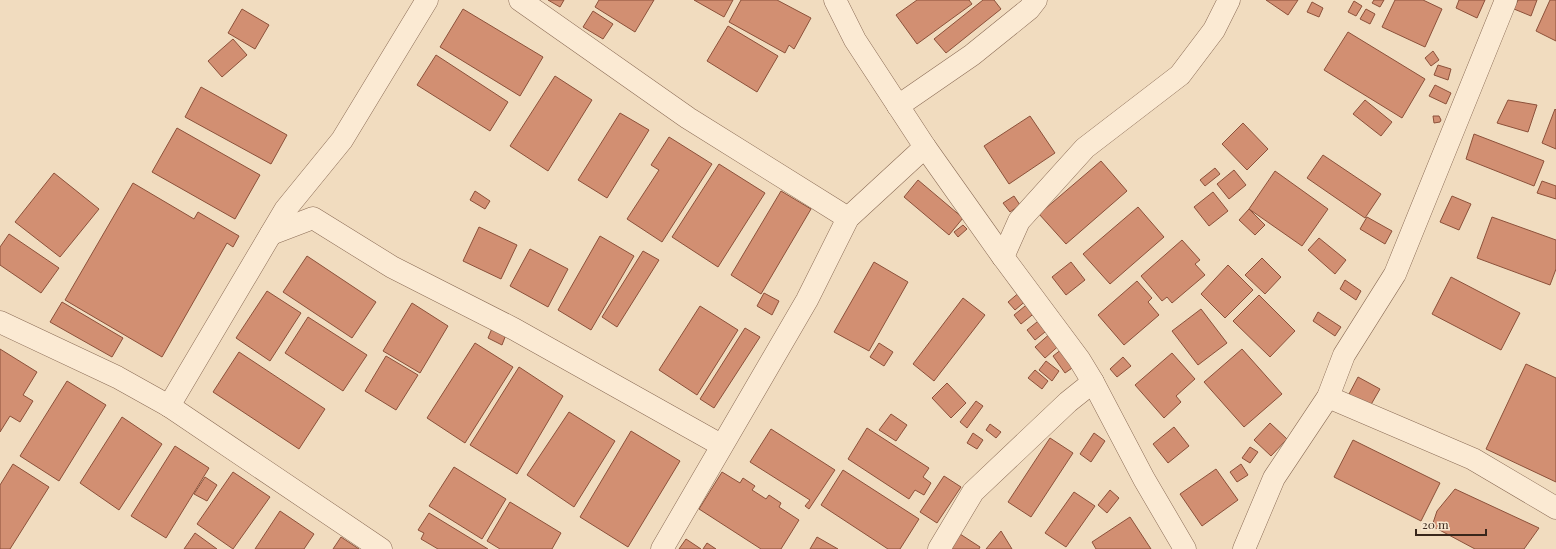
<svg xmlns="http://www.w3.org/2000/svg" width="1556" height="549" viewBox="0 0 1556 549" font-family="'Playfair Display',serif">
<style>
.building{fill:#d28f72;stroke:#8c513a}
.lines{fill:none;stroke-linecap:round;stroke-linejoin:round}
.minor-casing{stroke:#8b6c56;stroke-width:23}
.minor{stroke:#fbead3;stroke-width:22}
</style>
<rect width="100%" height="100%" fill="#f1dcbf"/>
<g class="building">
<polygon points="548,0 564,0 560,7"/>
<polygon points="599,0 654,0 635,32 595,7"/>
<polygon points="694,0 733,0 724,17"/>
<polygon points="741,0 777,0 811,18 794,49 789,45 785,53 729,22"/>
<polygon points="917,0 969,0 972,4 917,44 896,15"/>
<polygon points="983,0 994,0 1001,9 946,53 934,39"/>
<polygon points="1266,0 1298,0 1288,15"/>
<polygon points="1374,0 1384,0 1380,7 1372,3"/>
<polygon points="1395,0 1423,0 1442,9 1425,47 1382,27"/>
<polygon points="1459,0 1485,0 1477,18 1456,8"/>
<polygon points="1518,0 1537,0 1531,16 1514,9"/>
<polygon points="1550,0 1556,0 1556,41 1536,31"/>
<polygon points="1354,1 1362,6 1356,16 1348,12"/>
<polygon points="1312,2 1323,8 1319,17 1307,12"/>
<polygon points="242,9 269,25 255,49 228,33"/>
<polygon points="463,9 543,57 520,96 440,47"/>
<polygon points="1366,9 1375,14 1370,24 1360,19"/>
<polygon points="593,11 613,24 603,39 583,27"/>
<polygon points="728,26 778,56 757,92 707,61"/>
<polygon points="1348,32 1425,79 1402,118 1324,70"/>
<polygon points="233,39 247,55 222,77 208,61"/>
<polygon points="1433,51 1439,60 1431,66 1425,58"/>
<polygon points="436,55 508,102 490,131 417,85"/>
<polygon points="1438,65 1451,69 1448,80 1434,75"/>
<polygon points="555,76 592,100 548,171 510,146"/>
<polygon points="1435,85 1451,93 1446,104 1429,96"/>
<polygon points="201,87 287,135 271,164 185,117"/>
<polygon points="1365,100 1392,122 1381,136 1353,114"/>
<polygon points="1508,100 1537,105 1528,132 1497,123"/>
<polygon points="1555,109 1556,110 1556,149 1542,143"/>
<polygon points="620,113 649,130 607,198 578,180"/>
<polygon points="1030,116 1055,153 1009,184 984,146"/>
<polygon points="1433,116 1439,116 1441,120 1440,122 1434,123"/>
<polygon points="1243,123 1268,149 1247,170 1222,144"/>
<polygon points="177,128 260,175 235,219 152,172"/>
<polygon points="1474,134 1544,161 1534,186 1466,159"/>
<polygon points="669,137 712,164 662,242 627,219 659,170 651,165"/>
<polygon points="1323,155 1381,194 1365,218 1307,178"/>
<polygon points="1101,161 1127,191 1066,244 1039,214"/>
<polygon points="719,164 765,193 718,267 672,237"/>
<polygon points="1215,168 1220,174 1205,186 1200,180"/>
<polygon points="1234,170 1246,185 1229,199 1217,184"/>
<polygon points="1275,171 1328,209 1302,246 1249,209"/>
<polygon points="54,173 99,209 60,257 15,222"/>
<polygon points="918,180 963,218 949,235 904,197"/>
<polygon points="1542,181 1556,186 1556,199 1537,193"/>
<polygon points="133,183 194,219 198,212 239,236 233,247 227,243 162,357 65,300"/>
<polygon points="475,191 490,201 485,209 470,200"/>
<polygon points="781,191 811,209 761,294 731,275"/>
<polygon points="1213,192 1228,211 1209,226 1194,207"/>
<polygon points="1014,196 1020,205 1010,212 1003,203"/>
<polygon points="1452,196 1471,204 1459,230 1440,222"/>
<polygon points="1138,207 1164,237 1110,284 1083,254"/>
<polygon points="1249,209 1265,225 1255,235 1239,220"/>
<polygon points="1367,217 1392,231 1385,244 1360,229"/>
<polygon points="1492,217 1556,240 1556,269 1550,285 1477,258"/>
<polygon points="963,225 967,229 958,237 954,232"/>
<polygon points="479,227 517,245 501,279 463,261"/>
<polygon points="9,234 59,268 41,293 0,265 0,247"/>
<polygon points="600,236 634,256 591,330 558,310"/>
<polygon points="1319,238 1346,260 1335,274 1308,250"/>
<polygon points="1182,240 1200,260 1195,264 1205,275 1172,303 1167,297 1162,301 1141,276"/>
<polygon points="530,249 568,269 548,307 510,286"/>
<polygon points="643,251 659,260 617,327 602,317"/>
<polygon points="307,256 376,302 352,338 283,292"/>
<polygon points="1262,258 1281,277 1265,294 1245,275"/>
<polygon points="874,262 908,282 869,351 834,332"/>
<polygon points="1071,262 1085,280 1066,295 1052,277"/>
<polygon points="1228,265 1253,290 1225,318 1201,294"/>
<polygon points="1451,277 1520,313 1501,350 1432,314"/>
<polygon points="1345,280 1361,291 1356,300 1340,289"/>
<polygon points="1137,281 1152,298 1148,302 1159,315 1124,345 1098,315"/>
<polygon points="267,291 301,313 270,361 236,338"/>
<polygon points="1021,291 1028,299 1015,310 1008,302"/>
<polygon points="764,293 779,301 772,315 757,306"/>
<polygon points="1259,295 1295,331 1270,357 1233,321"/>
<polygon points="963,298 985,315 934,381 913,364"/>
<polygon points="62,302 123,338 112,357 50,322"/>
<polygon points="1030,302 1037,311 1021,324 1014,315"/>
<polygon points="412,303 448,326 420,373 383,351"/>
<polygon points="700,306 738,330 697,395 659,370"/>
<polygon points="1201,309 1227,343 1198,365 1172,331"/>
<polygon points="1318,312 1341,327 1335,336 1313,321"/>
<polygon points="308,317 367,355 343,391 285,353"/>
<polygon points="1042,318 1050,328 1035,340 1027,330"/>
<polygon points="493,326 507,332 502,345 488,338"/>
<polygon points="745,328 760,337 714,408 700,399"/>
<polygon points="1053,331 1063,342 1045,358 1035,347"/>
<polygon points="475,343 513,367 465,443 427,418"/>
<polygon points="879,343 893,352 884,366 870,357"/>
<polygon points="0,349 37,372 23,395 33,401 20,422 10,416 0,432"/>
<polygon points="1062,349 1075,366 1065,373 1053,356"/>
<polygon points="1242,349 1282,394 1244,427 1204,382"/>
<polygon points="239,352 325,409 299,449 213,392"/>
<polygon points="1172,353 1195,379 1176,396 1181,402 1164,418 1135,385"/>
<polygon points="386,356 418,375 396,410 365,391"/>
<polygon points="1123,357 1131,366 1117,377 1110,369"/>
<polygon points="1046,361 1059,371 1052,381 1039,370"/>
<polygon points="1526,364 1556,378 1556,482 1486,449"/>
<polygon points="519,367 563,396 517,474 470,445"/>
<polygon points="1035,370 1048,381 1042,389 1028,378"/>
<polygon points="1358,377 1380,389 1369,408 1348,396"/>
<polygon points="67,381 106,405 59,481 20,456"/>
<polygon points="947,383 966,403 951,418 932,398"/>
<polygon points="976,401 983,406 967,428 960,422"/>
<polygon points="569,412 615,441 574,507 527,475"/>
<polygon points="891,414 907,425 896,441 879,430"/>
<polygon points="122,417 162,444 119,510 80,483"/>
<polygon points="1270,423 1287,439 1271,456 1254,440"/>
<polygon points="990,424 1001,432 996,438 986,430"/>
<polygon points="1174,427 1189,446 1168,463 1153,444"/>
<polygon points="867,428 929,468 923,477 931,483 924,495 915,490 909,499 848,459"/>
<polygon points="771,429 835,470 809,509 805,506 810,500 750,462"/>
<polygon points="631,431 680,461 628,547 580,517"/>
<polygon points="973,433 983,440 977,449 967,443"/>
<polygon points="1094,433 1105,441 1091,462 1080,454"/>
<polygon points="1050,438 1073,453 1031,517 1008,502"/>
<polygon points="1353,440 1440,483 1421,521 1334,477"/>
<polygon points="175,446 209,468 166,538 131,516"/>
<polygon points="1250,447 1258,452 1250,463 1242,458"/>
<polygon points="13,464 49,487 10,549 0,549 0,485"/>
<polygon points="1241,464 1248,475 1237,482 1230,472"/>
<polygon points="454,467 506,499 482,539 429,506"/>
<polygon points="1216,469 1238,500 1202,526 1180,494"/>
<polygon points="843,470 919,519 900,549 888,549 821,505"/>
<polygon points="233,472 270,497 233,549 197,524"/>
<polygon points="722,472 740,483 743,478 755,486 752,490 766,499 769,495 781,503 779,507 799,520 781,549 761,549 699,509"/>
<polygon points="944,476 961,487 937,523 920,512"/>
<polygon points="205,477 217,485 207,501 194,494"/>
<polygon points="1455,489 1539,528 1524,549 1475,549 1432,526 1437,511"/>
<polygon points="1110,490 1119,498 1107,513 1098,505"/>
<polygon points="1074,492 1095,506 1066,547 1045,533"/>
<polygon points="510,502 561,533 552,549 500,549 487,541"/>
<polygon points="280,511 314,534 304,549 255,549"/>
<polygon points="429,513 488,549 438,549 421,539 424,533 418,530"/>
<polygon points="1130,517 1151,549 1096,549 1092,542"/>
<polygon points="1001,531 1012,549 986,549"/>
<polygon points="195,533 217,549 184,549"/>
<polygon points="960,534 980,547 979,549 950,549"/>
<polygon points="341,537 359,549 333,549"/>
<polygon points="817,537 838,549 810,549"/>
<polygon points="686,539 701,549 679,549"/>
<polygon points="707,543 716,549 703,549"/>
</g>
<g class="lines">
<g class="minor-casing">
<g id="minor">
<polyline points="520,0 688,118 848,218"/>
<polyline points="835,0 855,40 925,147 1003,257 1079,359 1093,382 1144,479 1185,549"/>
<polyline points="898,106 972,55 1029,9 1036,0"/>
<polyline points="271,234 313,218 392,267 514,329 721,445"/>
<polyline points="1003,257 1019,221 1085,148 1180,75 1214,30 1229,0"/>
<polyline points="0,322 117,377 169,406 381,549"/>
<polyline points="1328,397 1473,459 1556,508"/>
<polyline points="169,406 285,210 342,140 427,0"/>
<polyline points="662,549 807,300 848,218 925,147"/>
<polyline points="939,549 973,492 1068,402 1093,382"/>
<polyline points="1244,549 1274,478 1328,397 1344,355 1395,274 1506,0"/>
</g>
</g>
<use href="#minor" class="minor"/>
</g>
<path d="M1416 529v6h70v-6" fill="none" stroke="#39271c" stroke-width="2"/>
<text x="1422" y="529" font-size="12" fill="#39271c" stroke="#f8e7cf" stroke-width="3" paint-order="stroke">20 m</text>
</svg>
